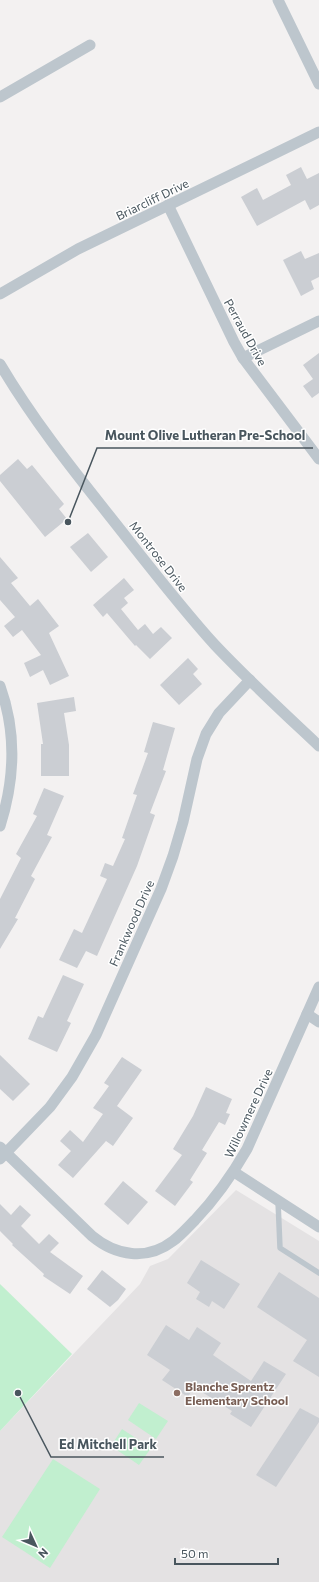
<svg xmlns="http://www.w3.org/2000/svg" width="319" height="1582" viewBox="0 0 319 1582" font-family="Commissioner,sans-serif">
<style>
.education{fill:#e4e2e3}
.green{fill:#c1efcf}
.building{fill:#cbced3}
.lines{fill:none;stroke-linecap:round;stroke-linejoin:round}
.lane{stroke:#bdc6cd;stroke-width:5.5}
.street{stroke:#bdc6cd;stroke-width:11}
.education-dot{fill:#8d6e63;stroke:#fff;stroke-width:1.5}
.labels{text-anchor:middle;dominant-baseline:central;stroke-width:3;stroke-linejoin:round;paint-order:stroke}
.street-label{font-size:12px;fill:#49565e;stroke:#fff}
.education-label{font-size:12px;font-weight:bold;fill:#785e54;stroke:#fff;text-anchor:start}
.leader{fill:none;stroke:#49565e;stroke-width:1.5}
.callout-dot{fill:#49565e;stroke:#fff;stroke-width:1.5}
.callout-label{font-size:13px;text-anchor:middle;font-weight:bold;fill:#49565e;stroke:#fff;stroke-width:3;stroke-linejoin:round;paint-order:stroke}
</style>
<rect width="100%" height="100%" fill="#f3f1f1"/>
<polygon class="education" points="236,1190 319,1241 319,1582 0,1582 0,1431 140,1284 150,1266 168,1259"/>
<g class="green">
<polygon points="0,1284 72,1354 0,1431"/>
<polygon points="139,1403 168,1421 156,1439 128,1420"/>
<polygon points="122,1429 151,1448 139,1465 111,1446"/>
<polygon points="53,1459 100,1489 50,1568 2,1537"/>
</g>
<g class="building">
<polygon points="301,167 307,179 319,173 319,205 310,210 305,200 257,226 241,197 257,188 263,200 291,185 286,175"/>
<polygon points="301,251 305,259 319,253 319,277 311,281 314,289 301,296 283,260"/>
<polygon points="319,353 319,393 312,398 303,386 313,379 303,365"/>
<polygon points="18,459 27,469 32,465 64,504 59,509 67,519 45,537 0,481 0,475"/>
<polygon points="88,533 108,557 91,572 70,547"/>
<polygon points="0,557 18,578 11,583 30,606 38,599 59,626 49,633 69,676 50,685 43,670 30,677 24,663 41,655 22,630 13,637 4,626 15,617 0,600"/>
<polygon points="124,578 134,590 124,598 128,603 121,609 138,630 145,624 153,634 161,627 172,638 150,659 136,645 135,646 107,613 103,617 93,605"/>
<polygon points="188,658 198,669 193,674 202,684 179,705 160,685"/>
<polygon points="74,697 76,711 64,713 69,745 69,776 41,776 41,744 43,744 37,703"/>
<polygon points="153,722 175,728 163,770 166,771 150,813 155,815 137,866 97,956 86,951 77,968 59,960 74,929 82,933 107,879 100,876 105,863 113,866 125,839 122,838 137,795 133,794 148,753 144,752"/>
<polygon points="44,788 64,796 47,835 52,837 31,876 35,879 15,918 18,919 0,949 0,899 21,858 16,854 37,816 33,814"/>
<polygon points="63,975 84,984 67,1021 71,1023 57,1052 28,1039 38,1016 43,1018"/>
<polygon points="0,1055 30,1084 13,1101 0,1089"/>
<polygon points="122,1057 142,1070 117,1106 133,1118 113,1146 106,1141 73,1178 58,1165 71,1151 60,1141 70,1130 83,1142 103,1114 93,1108 109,1086 104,1083"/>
<polygon points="206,1087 232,1099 226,1113 230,1114 225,1125 219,1122 202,1150 207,1153 190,1180 193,1182 175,1206 155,1191 182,1155 173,1149 193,1116"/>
<polygon points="123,1181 148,1202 128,1225 104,1204"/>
<polygon points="0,1204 11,1215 20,1205 31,1215 21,1226 39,1244 49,1234 59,1243 50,1252 83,1276 70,1294 43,1276 44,1274 12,1245 13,1244 0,1231"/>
<polygon points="201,1260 240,1284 224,1309 212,1301 209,1307 196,1299 200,1292 187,1283"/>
<polygon points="102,1270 126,1289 118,1300 110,1307 87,1289"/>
<polygon points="279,1272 319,1298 319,1377 293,1361 307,1340 257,1307"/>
<polygon points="166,1325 189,1340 197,1327 221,1343 213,1355 251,1381 264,1361 286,1374 251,1427 230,1414 232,1411 194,1387 188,1397 162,1380 170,1370 147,1355"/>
<polygon points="300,1408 319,1418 319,1422 276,1487 256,1475"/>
</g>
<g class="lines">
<polyline class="lane" points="278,1201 280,1248 319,1273"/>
<g class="street">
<polyline points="278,0 319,84"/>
<polyline points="0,97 90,45"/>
<polyline points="168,205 234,342 243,358 319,459"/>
<polyline points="0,294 78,249 319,132"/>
<polyline points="243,358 319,321"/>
<path d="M 0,364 C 32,418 69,465 108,514 C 143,558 177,603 215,645 C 248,680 284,713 319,746"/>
<path d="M 0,686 C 17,733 15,779 0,826"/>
<polyline points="307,1014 319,1022"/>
<path d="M 0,1147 L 92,1236 C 116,1256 147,1261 173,1241 C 181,1235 188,1227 195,1220 C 216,1198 232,1175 247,1149 L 319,987"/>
<polyline points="0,1159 50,1107 72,1077 96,1035 161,889 173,856 183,822 197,759 206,734 219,713 250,680"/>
<polyline points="234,1172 319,1227"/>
</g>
</g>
<circle class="education-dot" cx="177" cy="1393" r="4"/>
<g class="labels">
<g class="street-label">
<text transform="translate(152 199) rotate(-26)">Briarcliff Drive</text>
<text transform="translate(246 332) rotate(61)">Perraud Drive</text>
<text transform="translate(159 556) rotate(52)">Montrose Drive</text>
<text transform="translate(131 923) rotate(-66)">Frankwood Drive</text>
<text transform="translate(248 1113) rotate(-65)">Willowmere Drive</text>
</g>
<g class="education-label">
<text x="185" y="1386">Blanche Sprentz<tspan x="185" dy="14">Elementary School</tspan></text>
</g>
</g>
<path class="leader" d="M68 522L97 448H313M18 1393L51 1457H164"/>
<g class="callout-dot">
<circle cx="68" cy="522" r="4"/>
<circle cx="18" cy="1393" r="4"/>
</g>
<g class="callout-label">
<text x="205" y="440">Mount Olive Lutheran Pre-School</text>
<text x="108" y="1449">Ed Mitchell Park</text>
</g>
<g transform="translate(36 1546) rotate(134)" stroke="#ffffff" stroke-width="3" paint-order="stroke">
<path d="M0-3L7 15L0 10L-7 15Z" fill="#49565e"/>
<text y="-6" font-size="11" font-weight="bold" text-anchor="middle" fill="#49565e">N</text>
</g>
<path d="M175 1558v6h103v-6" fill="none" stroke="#49565e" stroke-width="2"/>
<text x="181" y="1558" font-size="12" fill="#49565e" stroke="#ffffff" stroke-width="3" paint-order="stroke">50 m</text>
</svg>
